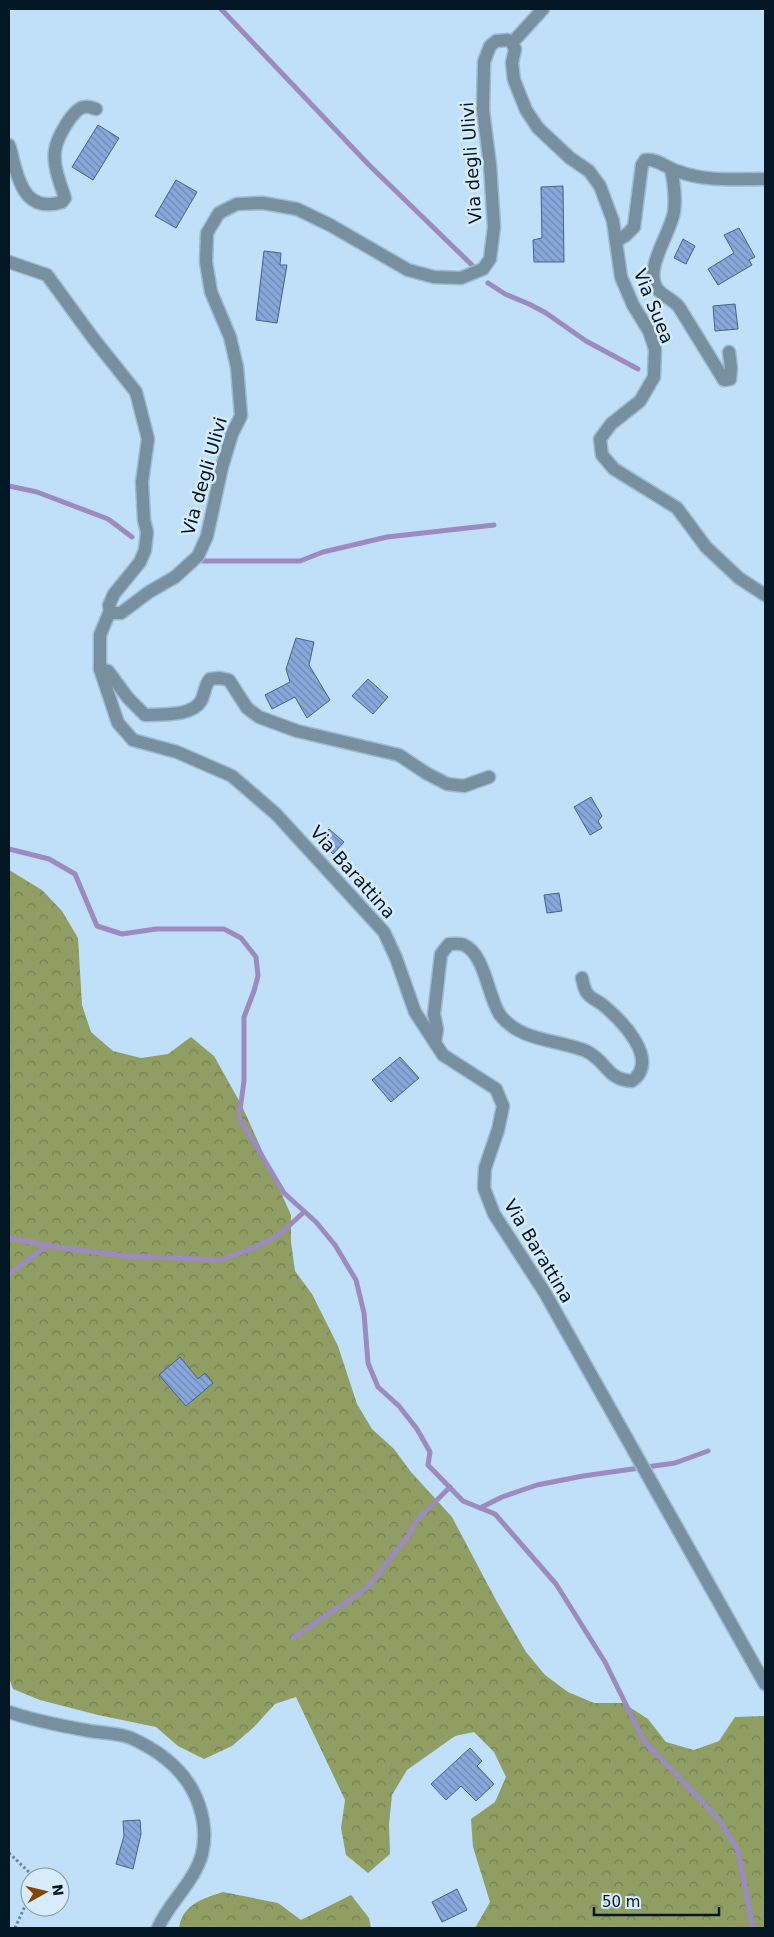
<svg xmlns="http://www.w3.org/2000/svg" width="774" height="1937" viewBox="0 0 774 1937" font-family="'DejaVu Sans',sans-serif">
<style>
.forest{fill:url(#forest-crowns)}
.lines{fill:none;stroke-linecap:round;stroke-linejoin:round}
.stream{stroke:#9c8ac1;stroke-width:5}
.building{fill:url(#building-back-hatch);stroke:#45618d}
.minor-casing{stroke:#9dbcd2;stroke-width:15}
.path{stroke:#6a8599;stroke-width:3;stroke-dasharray:2.5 2.5;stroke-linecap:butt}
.minor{stroke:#788fa0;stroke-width:12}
.labels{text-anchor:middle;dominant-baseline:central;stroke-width:5;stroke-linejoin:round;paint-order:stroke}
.street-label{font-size:18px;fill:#021624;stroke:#d6ecfc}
</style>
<defs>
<pattern id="forest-crowns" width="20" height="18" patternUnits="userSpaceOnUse" patternTransform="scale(1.25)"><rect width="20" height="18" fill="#909e63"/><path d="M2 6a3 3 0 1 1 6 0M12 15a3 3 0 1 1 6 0" fill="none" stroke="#738051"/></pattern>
<pattern id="building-back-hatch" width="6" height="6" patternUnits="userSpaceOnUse" patternTransform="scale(1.25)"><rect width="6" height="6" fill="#88a8db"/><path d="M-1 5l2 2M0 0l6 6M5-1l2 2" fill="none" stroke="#6d88b1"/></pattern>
</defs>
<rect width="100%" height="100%" fill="#bfe0f8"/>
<g class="forest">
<polygon points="9,870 42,890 62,911 78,938 82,1005 91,1032 113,1051 141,1058 168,1054 191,1037 214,1056 242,1106 291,1215 291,1242 295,1271 312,1294 338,1346 357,1404 372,1429 394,1449 411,1472 452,1517 497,1602 526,1652 545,1675 568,1692 594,1703 623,1703 648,1719 666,1742 694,1750 719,1741 735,1717 764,1716 765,1721 765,1928 475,1928 490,1902 473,1847 471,1819 495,1802 506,1777 494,1752 474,1732 455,1736 407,1770 392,1795 389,1824 390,1854 368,1873 346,1855 341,1828 345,1800 296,1697 275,1704 254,1727 232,1746 204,1759 178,1746 156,1727 98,1715 40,1700 13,1689 9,1678"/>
<path d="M 223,1892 L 278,1903 L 301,1920 L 351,1895 L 369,1918 L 371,1928 L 179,1928 C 183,1904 202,1899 223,1892 Z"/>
</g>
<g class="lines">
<g class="stream">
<polyline points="221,9 369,165 474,267"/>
<polyline points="488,283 505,294 529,304 546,313 586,341 638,369"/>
<polyline points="9,486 37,492 108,519 132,537"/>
<polyline points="203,561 300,561 323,552 387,537 494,525"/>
<polyline points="9,849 49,859 75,874 97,926 122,934 156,929 224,929 241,938 256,957 258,976 254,991 244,1017 244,1081 239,1117 284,1193 316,1222 335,1245 356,1280 364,1313 368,1363 378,1387 399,1406 417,1429 430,1452 428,1465 463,1501 495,1514 556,1584 605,1662 644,1741 717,1817 738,1850 753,1928"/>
<polyline points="9,1238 56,1247 125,1256 221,1260 256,1247 280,1234 304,1212"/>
<polyline points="9,1274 48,1245"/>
<polyline points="480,1508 502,1497 537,1485 583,1476 675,1463 708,1451"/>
<polyline points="293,1638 367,1588 406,1539 418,1519 450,1487"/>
</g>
</g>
<g class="building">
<polygon points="98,125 119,138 93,180 72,167"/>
<polygon points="176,180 197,192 176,228 155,216"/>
<polygon points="563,186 564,262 534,262 533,240 542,238 541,187"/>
<polygon points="739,228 755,257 749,260 752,265 718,285 708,269 734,253 724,235"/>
<polygon points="683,239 695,246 686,264 674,258"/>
<polygon points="264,251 281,253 280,265 287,265 277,323 256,320"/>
<polygon points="735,304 738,329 715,331 713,306"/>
<polygon points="296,638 314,642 309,665 330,700 307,718 295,697 272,709 265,695 290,682 286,669"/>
<polygon points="368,679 388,697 373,714 352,696"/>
<polygon points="591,797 602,816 598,821 602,828 590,835 574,807"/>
<polygon points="329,829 344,842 333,854 318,840"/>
<polygon points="559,893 562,911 547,913 544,895"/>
<polygon points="400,1057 419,1078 391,1102 372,1080"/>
<polygon points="180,1357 198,1379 205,1373 213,1383 186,1406 159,1375"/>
<polygon points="470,1748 482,1761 477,1766 494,1784 476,1801 461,1786 446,1800 431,1784"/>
<polygon points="140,1820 141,1834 133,1869 116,1864 124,1836 123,1821"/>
<polygon points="457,1889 467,1910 442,1922 432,1902"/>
</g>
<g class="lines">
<g class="minor-casing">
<g id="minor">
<polyline points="543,9 512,43 515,49 512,63 514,80 526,110 538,128 570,158 589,171 600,186 613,221 621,277 633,305 649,331 655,349 654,377 640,401 611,424 600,439 602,455 614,469 677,508 706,547 739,578 765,595"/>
<path d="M 9,145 C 11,150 12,155 13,160 C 20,188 29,212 62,202 L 65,198 C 60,183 53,166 55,151 C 56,140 73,107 85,107 C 88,106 93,108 96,109"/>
<path d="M 671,169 C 674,183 676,197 674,212 C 671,232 645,267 656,287 C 661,296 673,299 679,307 L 724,380 L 730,379 L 731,368 L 729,352"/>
<path d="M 616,241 L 625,236 L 634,227 L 640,180 L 642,165 L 645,160 C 656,158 667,168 677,171 C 707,182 734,179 765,179"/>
<polyline points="9,262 47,275 93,338 136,392 148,439 142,482 144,520 147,532 145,550 140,562 114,594 109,605 110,611 114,613 121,613 149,592 175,577 198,556 207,536 222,467 232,434 241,416 237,367 230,337 211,292 206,262 207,233 219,213 237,204 263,203 297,209 330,225 408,270 434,277 461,278 483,269 490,259 494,227 490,165 483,110 484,62 490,46 496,41 508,40 512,43"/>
<polyline points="110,611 100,635 100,669 118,723 133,740 177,752 232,776 276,814 384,932 396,958 415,1012 443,1055 496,1089 503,1106 498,1130 485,1168 484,1188 494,1214 545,1293 765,1684"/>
<path d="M 100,669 L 108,671 L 128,698 L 145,715 C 162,714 191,717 201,701 C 205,694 204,686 210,679 L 220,678 L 229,680 L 247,708 L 259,717 L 297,731 L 399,755 L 426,773 L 447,784 L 464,786 L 489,777"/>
<path d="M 435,1042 L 437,1029 L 434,1014 L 441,954 L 449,944 C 453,944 460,943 464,945 C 485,954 488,997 500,1015 C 521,1042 557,1039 586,1051 C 607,1061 607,1080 632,1081 C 661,1060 621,1020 603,1005 C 598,1001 590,998 587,993 C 584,989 583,982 582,978"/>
<path d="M 9,1712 C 35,1721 62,1726 90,1731 C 103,1733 119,1733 131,1738 C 162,1752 188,1772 199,1805 C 204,1820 206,1838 202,1854 C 194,1883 169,1902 158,1928"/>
</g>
</g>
<g class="path">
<polyline points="9,1853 31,1874 32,1877"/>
<polyline points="15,1928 30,1895"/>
</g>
<use href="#minor" class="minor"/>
</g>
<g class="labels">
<g class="street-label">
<text transform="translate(471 163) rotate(-94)">Via degli Ulivi</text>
<text transform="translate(654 306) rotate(68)">Via Suea</text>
<text transform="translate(204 476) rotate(-74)">Via degli Ulivi</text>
<text transform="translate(353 872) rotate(48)">Via Barattina</text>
<text transform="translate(539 1251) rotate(59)">Via Barattina</text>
</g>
</g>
<rect width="774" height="1937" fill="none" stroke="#021624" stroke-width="20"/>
<g transform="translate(45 1892) rotate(82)"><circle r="24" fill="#d6ecfc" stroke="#8196a6"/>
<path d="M0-4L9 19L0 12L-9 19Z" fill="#824600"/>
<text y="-8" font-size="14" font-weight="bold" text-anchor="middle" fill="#021624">N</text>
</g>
<path d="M594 1907v8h125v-8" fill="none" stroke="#021624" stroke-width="2.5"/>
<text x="602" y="1907" font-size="15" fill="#021624" stroke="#d6ecfc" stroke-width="4" paint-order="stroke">50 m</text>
</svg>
